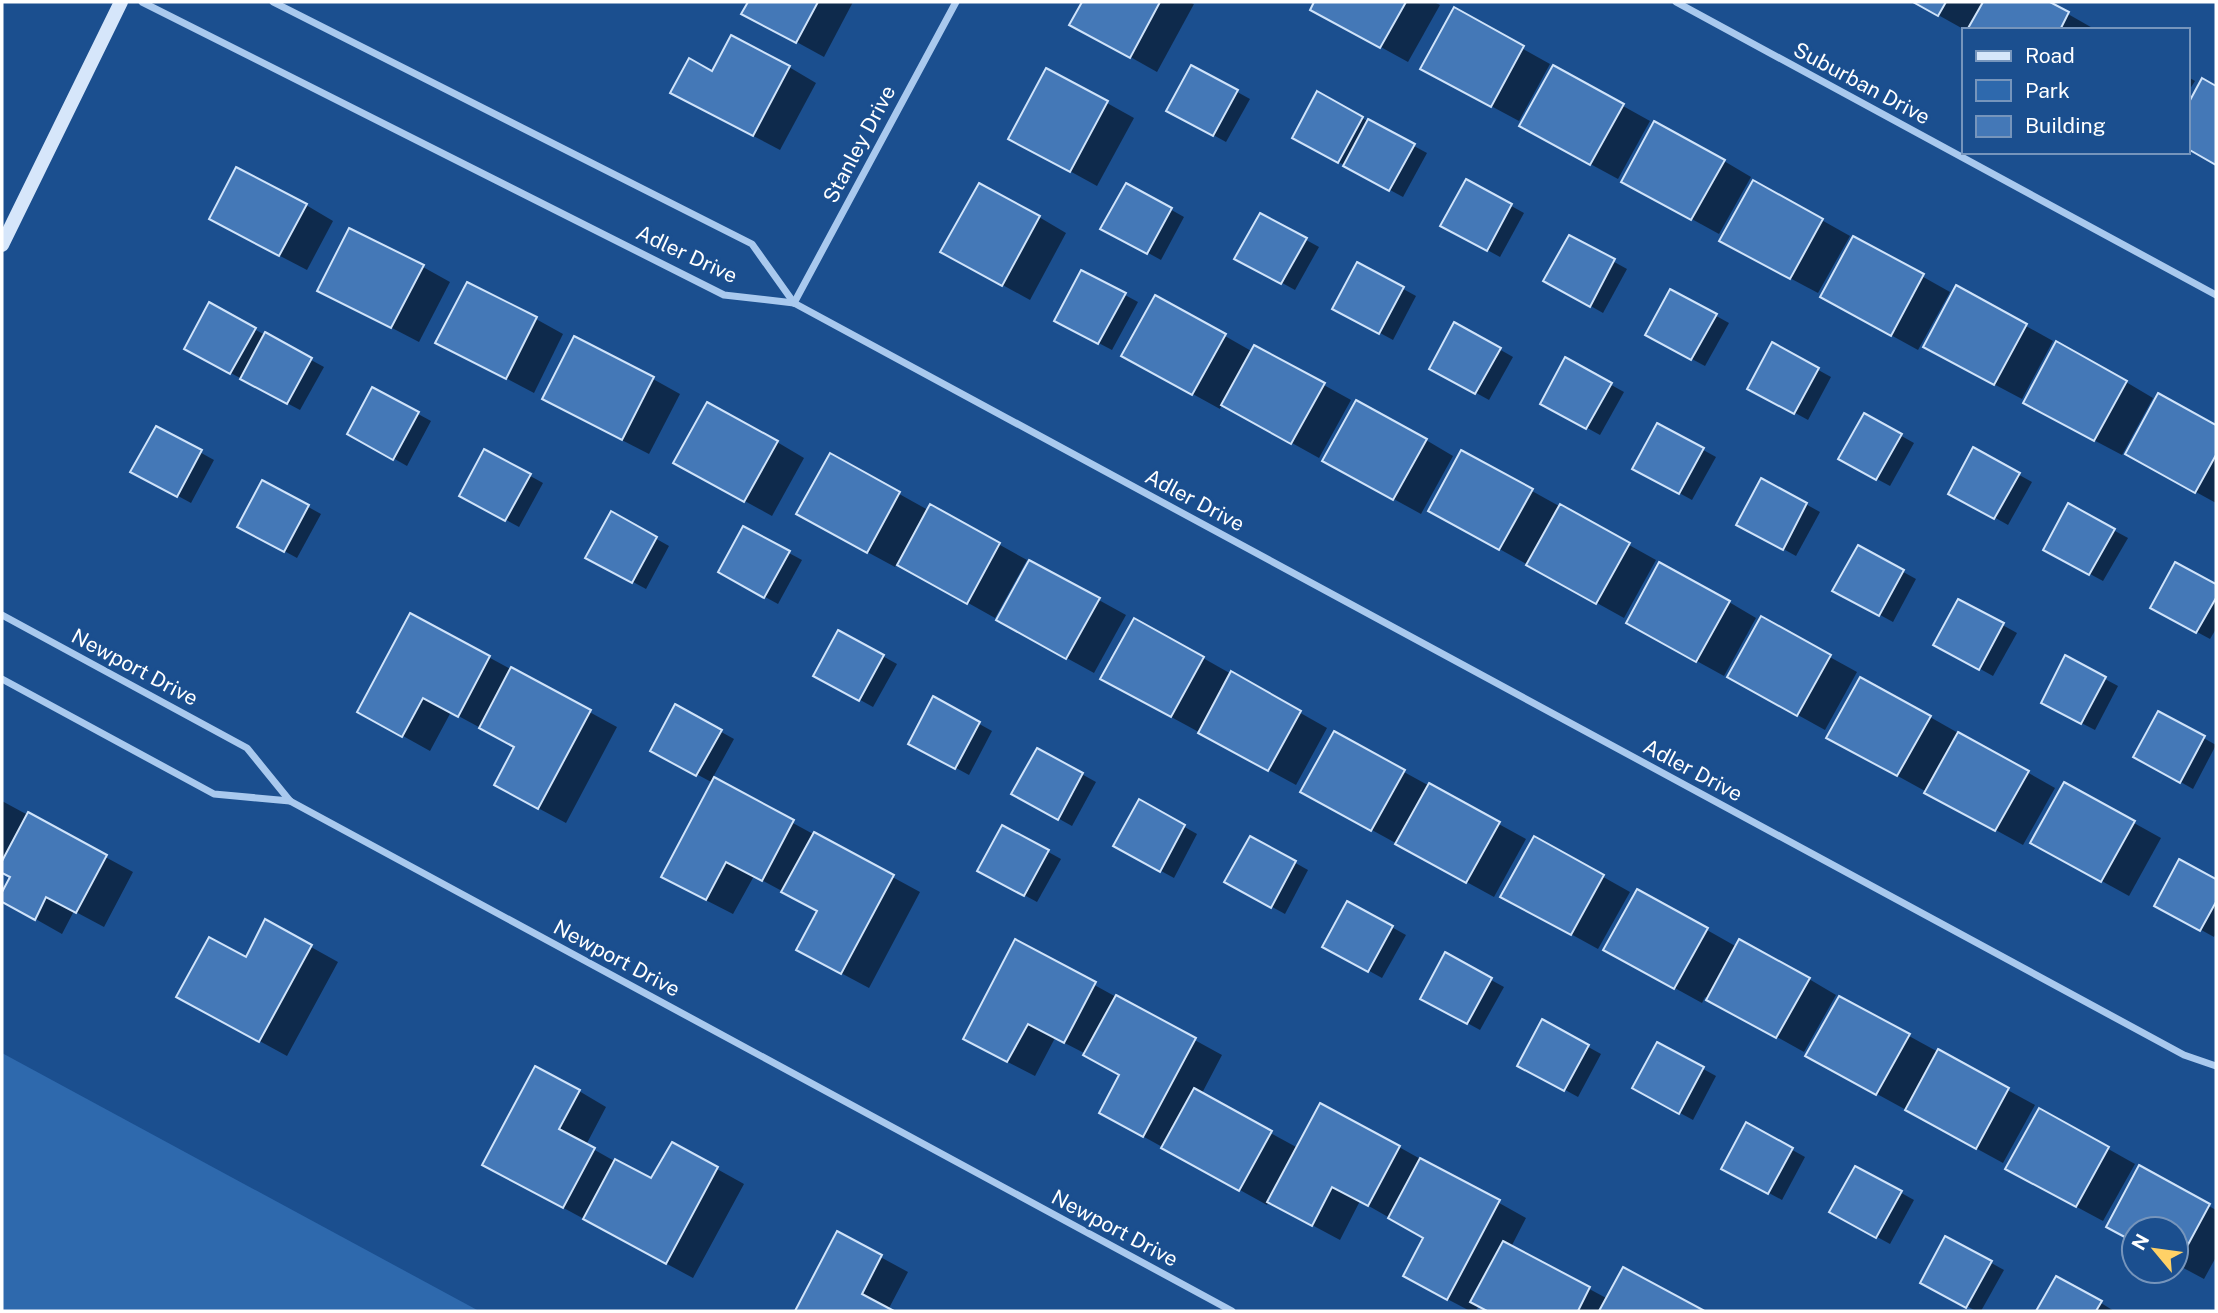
<svg xmlns="http://www.w3.org/2000/svg" width="2218" height="1313" viewBox="0 0 2218 1313" font-family="'Public Sans',sans-serif">
<style>
.green{fill:#2e69ad}
.shadow{fill:#0007}
.building{fill:#4478b7;stroke:#cfe3fa;stroke-width:2}
.lines{fill:none;stroke-linecap:round;stroke-linejoin:round}
.street{stroke:#a9c9ee;stroke-width:7}
.secondary{stroke:#d6e6fa;stroke-width:14}
.labels{text-anchor:middle;dominant-baseline:central;stroke-width:6;stroke-linejoin:round;paint-order:stroke}
.street-label{font-size:21px;fill:#fff;stroke:#1b4f8f}
</style>
<rect width="100%" height="100%" fill="#1b4f8f"/>
<polygon class="green" points="2,1053 479,1311 2,1311"/>
<g class="shadow">
<polygon points="750,2 853,2 824,57 744,13"/>
<polygon points="1084,2 1189,2 1194,4 1157,72 1072,24"/>
<polygon points="1316,2 1434,2 1440,5 1408,62 1312,9"/>
<polygon points="1915,2 2047,2 2096,30 1965,30"/>
<polygon points="1454,10 1550,64 1519,121 1450,84"/>
<polygon points="789,67 816,83 780,150 700,108 713,73"/>
<polygon points="1192,67 1250,99 1226,142 1168,110"/>
<polygon points="2188,77 2195,81 2188,92"/>
<polygon points="1317,94 1427,153 1403,197 1294,138"/>
<polygon points="1107,103 1134,118 1097,186 1037,153"/>
<polygon points="1623,106 1650,121 1618,179 1548,141"/>
<polygon points="1724,161 1751,177 1719,234 1650,196"/>
<polygon points="1466,181 1524,213 1500,257 1442,225"/>
<polygon points="1754,182 1850,236 1818,293 1748,256"/>
<polygon points="1127,185 1184,217 1161,260 1103,228"/>
<polygon points="306,205 333,221 307,270 238,234"/>
<polygon points="1261,215 1319,247 1295,290 1237,258"/>
<polygon points="1039,217 1066,233 1030,300 970,267"/>
<polygon points="1569,237 1627,269 1603,313 1545,280"/>
<polygon points="1854,238 1950,292 1918,350 1849,312"/>
<polygon points="1358,264 1416,296 1393,340 1334,308"/>
<polygon points="423,267 450,282 419,342 319,290"/>
<polygon points="1671,291 1729,323 1705,366 1647,335"/>
<polygon points="1125,295 1138,302 1112,350 1070,328"/>
<polygon points="210,305 324,367 300,410 186,349"/>
<polygon points="536,319 563,334 534,393 438,342"/>
<polygon points="1455,324 1513,357 1489,400 1431,368"/>
<polygon points="2026,326 2053,341 2022,399 1952,362"/>
<polygon points="1225,336 1253,352 1255,347 1351,400 1319,458 1222,404 1220,409 1151,371"/>
<polygon points="1773,345 1831,377 1808,420 1750,388"/>
<polygon points="1566,360 1624,392 1600,435 1542,403"/>
<polygon points="653,379 680,394 649,454 571,414"/>
<polygon points="2126,382 2153,398 2122,455 2052,418"/>
<polygon points="372,389 431,421 407,466 349,433"/>
<polygon points="2159,396 2216,427 2216,503 2154,469"/>
<polygon points="1864,415 1914,443 1890,486 1840,459"/>
<polygon points="1658,425 1716,457 1692,500 1634,468"/>
<polygon points="156,428 214,460 191,503 132,471"/>
<polygon points="1426,440 1453,456 1421,514 1352,476"/>
<polygon points="777,442 804,458 772,516 703,478"/>
<polygon points="1974,450 2032,482 2008,525 1951,493"/>
<polygon points="485,451 543,483 519,527 461,495"/>
<polygon points="831,456 928,510 930,506 1027,560 995,618 897,563 895,567 825,529"/>
<polygon points="1762,480 1820,512 1796,556 1738,524"/>
<polygon points="263,482 321,514 297,558 239,526"/>
<polygon points="1532,491 1656,560 1624,618 1458,526"/>
<polygon points="2069,506 2128,538 2103,581 2046,550"/>
<polygon points="612,514 669,546 646,589 587,557"/>
<polygon points="744,529 802,560 778,604 720,572"/>
<polygon points="1858,547 1916,579 1893,622 1834,590"/>
<polygon points="1030,562 1126,615 1094,673 1025,635"/>
<polygon points="2176,564 2216,586 2216,629 2210,639 2153,608"/>
<polygon points="1959,601 2017,633 1993,676 1935,644"/>
<polygon points="1729,602 1756,618 1724,676 1655,638"/>
<polygon points="411,615 617,727 566,823 523,800 516,747 451,712 430,751 387,727"/>
<polygon points="1761,619 1857,672 1825,730 1756,692"/>
<polygon points="839,632 897,664 873,707 815,675"/>
<polygon points="1203,658 1327,728 1296,785 1129,694"/>
<polygon points="2066,658 2118,686 2095,730 2056,710"/>
<polygon points="934,699 992,731 969,775 910,743"/>
<polygon points="676,707 734,739 712,779 920,892 869,988 826,965 819,911 754,876 733,914 690,892 713,783 652,750"/>
<polygon points="2159,713 2216,745 2193,789 2135,756"/>
<polygon points="1930,717 2055,788 2023,845 1856,753"/>
<polygon points="1038,750 1096,782 1072,826 1014,794"/>
<polygon points="1404,772 1526,839 1494,897 1330,807"/>
<polygon points="2,801 133,872 104,927 74,911 62,934 2,900 12,877 2,871"/>
<polygon points="1140,802 1197,834 1174,878 1115,846"/>
<polygon points="2134,823 2161,838 2129,896 2060,858"/>
<polygon points="1003,827 1061,859 1037,902 980,871"/>
<polygon points="1251,838 1308,870 1285,914 1227,882"/>
<polygon points="1534,838 1630,892 1598,949 1529,911"/>
<polygon points="2180,862 2216,881 2216,933 2214,937 2156,905"/>
<polygon points="1348,903 1406,935 1382,978 1324,946"/>
<polygon points="266,922 338,962 287,1056 206,1012 246,959"/>
<polygon points="1707,930 1737,947 1809,979 1836,995 1804,1052 1705,997 1702,1003 1633,965"/>
<polygon points="1016,942 1222,1055 1201,1095 1298,1148 1399,1147 1526,1218 1511,1247 1608,1299 1623,1269 1702,1311 1489,1311 1479,1305 1476,1311 1470,1311 1432,1291 1425,1238 1360,1201 1340,1240 1269,1202 1267,1205 1128,1128 1121,1075 1086,1054 1055,1038 1035,1076 992,1054"/>
<polygon points="1445,955 1504,987 1480,1030 1422,998"/>
<polygon points="1543,1022 1601,1054 1578,1097 1520,1065"/>
<polygon points="1909,1036 2035,1105 2003,1163 1835,1071"/>
<polygon points="1658,1044 1716,1076 1693,1120 1634,1088"/>
<polygon points="579,1091 606,1107 586,1145 616,1162 652,1181 672,1144 744,1184 693,1278 512,1180"/>
<polygon points="2039,1110 2135,1164 2103,1221 2034,1184"/>
<polygon points="1747,1125 1805,1157 1782,1200 1723,1168"/>
<polygon points="1856,1168 1914,1200 1890,1244 1832,1212"/>
<polygon points="2140,1168 2216,1210 2216,1257 2204,1279 2176,1264 2176,1229 2134,1229 2134,1241 2108,1226"/>
<polygon points="838,1234 908,1272 888,1310 891,1311 797,1311"/>
<polygon points="1946,1238 2004,1270 1981,1311 1976,1311 1922,1282"/>
<polygon points="2056,1278 2101,1303 2114,1311 2038,1311"/>
</g>
<g class="building">
<polygon points="748,2 818,2 796,43 741,14"/>
<polygon points="1082,2 1160,2 1130,58 1069,25"/>
<polygon points="1314,2 1406,2 1380,48 1310,10"/>
<polygon points="1913,2 1946,2 1938,16"/>
<polygon points="1983,2 2050,2 2069,12 2060,30 1967,30"/>
<polygon points="1454,7 1524,46 1491,107 1420,69"/>
<polygon points="731,35 790,66 753,136 670,93 689,58 712,71"/>
<polygon points="1191,65 1238,90 1213,136 1166,111"/>
<polygon points="1553,65 1624,104 1590,165 1519,126"/>
<polygon points="1046,68 1108,101 1070,172 1008,139"/>
<polygon points="2202,78 2216,86 2216,165 2188,149 2188,104"/>
<polygon points="1317,91 1363,117 1338,163 1292,138"/>
<polygon points="1368,119 1415,144 1389,191 1343,166"/>
<polygon points="1654,121 1725,160 1691,220 1621,182"/>
<polygon points="236,167 307,204 279,256 209,219"/>
<polygon points="1466,179 1512,204 1487,251 1440,226"/>
<polygon points="1753,180 1823,219 1790,279 1719,241"/>
<polygon points="979,183 1040,216 1002,286 940,252"/>
<polygon points="1126,183 1172,208 1147,254 1100,229"/>
<polygon points="1260,213 1307,238 1281,284 1234,259"/>
<polygon points="349,228 424,265 391,328 317,291"/>
<polygon points="1569,235 1615,259 1590,307 1543,281"/>
<polygon points="1853,236 1924,274 1891,336 1820,297"/>
<polygon points="1357,262 1404,287 1379,334 1332,309"/>
<polygon points="1081,270 1126,293 1098,344 1054,321"/>
<polygon points="467,282 537,317 506,379 435,343"/>
<polygon points="1956,285 2027,324 1994,385 1923,347"/>
<polygon points="1670,289 1717,314 1691,360 1645,335"/>
<polygon points="1155,295 1226,334 1192,395 1121,356"/>
<polygon points="209,302 256,328 230,374 184,349"/>
<polygon points="1454,322 1501,348 1475,394 1429,369"/>
<polygon points="265,332 312,358 287,404 240,379"/>
<polygon points="574,336 654,377 622,440 542,399"/>
<polygon points="2056,341 2127,381 2094,441 2023,403"/>
<polygon points="1772,342 1819,368 1794,414 1747,389"/>
<polygon points="1254,345 1325,383 1291,444 1221,405"/>
<polygon points="1565,357 1612,383 1586,429 1540,404"/>
<polygon points="372,387 419,412 393,460 347,434"/>
<polygon points="2158,393 2216,425 2216,455 2195,493 2125,454"/>
<polygon points="1356,400 1427,439 1393,500 1322,461"/>
<polygon points="707,402 778,441 744,502 673,463"/>
<polygon points="1864,413 1902,434 1876,480 1838,459"/>
<polygon points="1657,423 1704,448 1679,494 1632,469"/>
<polygon points="156,426 202,450 177,497 130,472"/>
<polygon points="1973,447 2020,473 1994,519 1948,494"/>
<polygon points="484,449 531,474 505,521 459,496"/>
<polygon points="1461,450 1533,489 1499,550 1428,511"/>
<polygon points="830,453 900,492 867,553 796,514"/>
<polygon points="1761,478 1807,503 1783,550 1736,525"/>
<polygon points="262,480 309,505 284,552 237,527"/>
<polygon points="2068,503 2115,529 2089,575 2043,550"/>
<polygon points="930,504 1000,543 967,604 897,565"/>
<polygon points="1560,504 1630,543 1596,604 1526,565"/>
<polygon points="611,511 657,537 632,583 585,558"/>
<polygon points="743,526 790,551 764,598 718,572"/>
<polygon points="1858,545 1904,570 1879,616 1832,591"/>
<polygon points="1029,560 1100,598 1066,659 996,620"/>
<polygon points="1659,562 1730,601 1696,662 1626,623"/>
<polygon points="2175,562 2216,584 2216,598 2196,633 2150,608"/>
<polygon points="1958,599 2004,623 1979,670 1933,645"/>
<polygon points="410,613 490,656 458,717 423,698 402,737 357,712"/>
<polygon points="1761,616 1831,655 1797,716 1727,677"/>
<polygon points="1134,618 1204,657 1171,717 1100,679"/>
<polygon points="838,630 884,655 859,701 813,676"/>
<polygon points="2065,655 2106,677 2081,724 2041,703"/>
<polygon points="511,667 591,710 538,809 494,785 514,747 479,728"/>
<polygon points="1231,671 1301,711 1268,771 1198,733"/>
<polygon points="1860,677 1931,716 1897,776 1826,738"/>
<polygon points="933,696 980,722 955,769 908,744"/>
<polygon points="675,704 722,730 696,776 650,751"/>
<polygon points="2158,711 2205,736 2180,783 2133,757"/>
<polygon points="1334,731 1405,770 1371,831 1300,792"/>
<polygon points="1958,732 2029,771 1995,831 1924,793"/>
<polygon points="1037,748 1083,773 1058,820 1011,794"/>
<polygon points="714,777 794,820 762,881 726,862 706,900 661,877"/>
<polygon points="2064,782 2135,821 2101,882 2030,843"/>
<polygon points="1429,783 1500,822 1466,883 1395,844"/>
<polygon points="1139,799 1185,825 1160,872 1113,846"/>
<polygon points="28,812 107,855 76,913 46,897 35,920 2,902 2,892 10,877 2,873 2,861"/>
<polygon points="1002,825 1049,850 1024,896 977,871"/>
<polygon points="814,832 894,875 841,974 796,950 817,911 781,892"/>
<polygon points="1250,836 1296,861 1271,908 1224,882"/>
<polygon points="1534,836 1604,875 1571,935 1500,897"/>
<polygon points="2179,859 2216,879 2216,902 2200,931 2154,906"/>
<polygon points="1637,889 1708,928 1674,989 1603,950"/>
<polygon points="1347,901 1393,926 1368,972 1322,947"/>
<polygon points="265,919 312,945 259,1042 176,997 209,937 246,957"/>
<polygon points="1015,939 1096,982 1064,1043 1028,1024 1007,1062 963,1039"/>
<polygon points="1739,939 1810,978 1776,1038 1706,1000"/>
<polygon points="1445,952 1492,978 1467,1024 1420,999"/>
<polygon points="1116,995 1196,1038 1143,1137 1099,1113 1119,1075 1083,1055"/>
<polygon points="1839,996 1910,1034 1876,1095 1805,1056"/>
<polygon points="1542,1019 1589,1045 1564,1091 1517,1066"/>
<polygon points="1657,1042 1704,1067 1679,1114 1632,1088"/>
<polygon points="1938,1049 2009,1088 1976,1149 1905,1110"/>
<polygon points="535,1066 580,1090 559,1129 595,1148 563,1208 482,1165"/>
<polygon points="1194,1088 1272,1131 1239,1191 1161,1148"/>
<polygon points="1320,1103 1400,1146 1368,1206 1332,1187 1312,1226 1267,1202"/>
<polygon points="2039,1108 2109,1147 2076,1207 2005,1169"/>
<polygon points="1746,1122 1793,1148 1768,1194 1721,1169"/>
<polygon points="672,1142 718,1167 666,1264 583,1219 615,1159 651,1178"/>
<polygon points="1420,1158 1500,1200 1447,1300 1403,1276 1423,1238 1388,1218"/>
<polygon points="2139,1165 2210,1204 2177,1265 2176,1229 2134,1229 2134,1242 2106,1227"/>
<polygon points="1855,1166 1902,1191 1876,1238 1829,1212"/>
<polygon points="837,1231 882,1255 862,1294 894,1311 795,1311"/>
<polygon points="1945,1236 1992,1261 1966,1308 1920,1283"/>
<polygon points="1503,1241 1590,1287 1578,1311 1487,1311 1470,1302"/>
<polygon points="1623,1267 1703,1310 1702,1311 1599,1311"/>
<polygon points="2056,1276 2102,1301 2096,1311 2036,1311"/>
</g>
<g class="lines">
<g class="street">
<polyline points="142,2 724,295 794,303 2184,1055 2216,1066"/>
<polyline points="273,2 752,244 794,303"/>
<polyline points="1676,2 2216,295"/>
<polyline points="794,303 956,2"/>
<polyline points="2,615 247,748 290,801 1232,1311"/>
<polyline points="2,679 214,794 290,801"/>
</g>
<polyline class="secondary" points="2,245 121,2"/>
</g>
<g class="labels">
<g class="street-label">
<text transform="translate(1862 83) rotate(28)">Suburban Drive</text>
<text transform="translate(859 144) rotate(-62)">Stanley Drive</text>
<text transform="translate(687 254) rotate(25)">Adler Drive</text>
<text transform="translate(1195 500) rotate(28)">Adler Drive</text>
<text transform="translate(135 667) rotate(28)">Newport Drive</text>
<text transform="translate(1693 770) rotate(28)">Adler Drive</text>
<text transform="translate(617 958) rotate(28)">Newport Drive</text>
<text transform="translate(1115 1228) rotate(28)">Newport Drive</text>
</g>
</g>
<rect width="2218" height="1313" fill="none" stroke="#ffffff" stroke-width="7"/>
<rect x="1962" y="28" width="228" height="126" fill="#1b4f8f" stroke="#7695bc" stroke-width="2"/>
<rect x="1976" y="51" width="35" height="10" fill="#d6e6fa" stroke="#7695bc" stroke-width="2"/>
<text x="2025" y="63" font-size="21" fill="#ffffff">Road</text>
<rect x="1976" y="80" width="35" height="21" fill="#2e69ad" stroke="#7695bc" stroke-width="2"/>
<text x="2025" y="98" font-size="21" fill="#ffffff">Park</text>
<rect x="1976" y="116" width="35" height="21" fill="#4478b7" stroke="#7695bc" stroke-width="2"/>
<text x="2025" y="133" font-size="21" fill="#ffffff">Building</text>
<g transform="translate(2155 1250) rotate(299)"><circle r="33" fill="#1b4f8f" stroke="#7695bc" stroke-width="2"/>
<path d="M0-5L12 26L0 18L-12 26Z" fill="#ffd166"/>
<text y="-10" font-size="19" font-weight="bold" text-anchor="middle" fill="#ffffff">N</text>
</g>
</svg>
